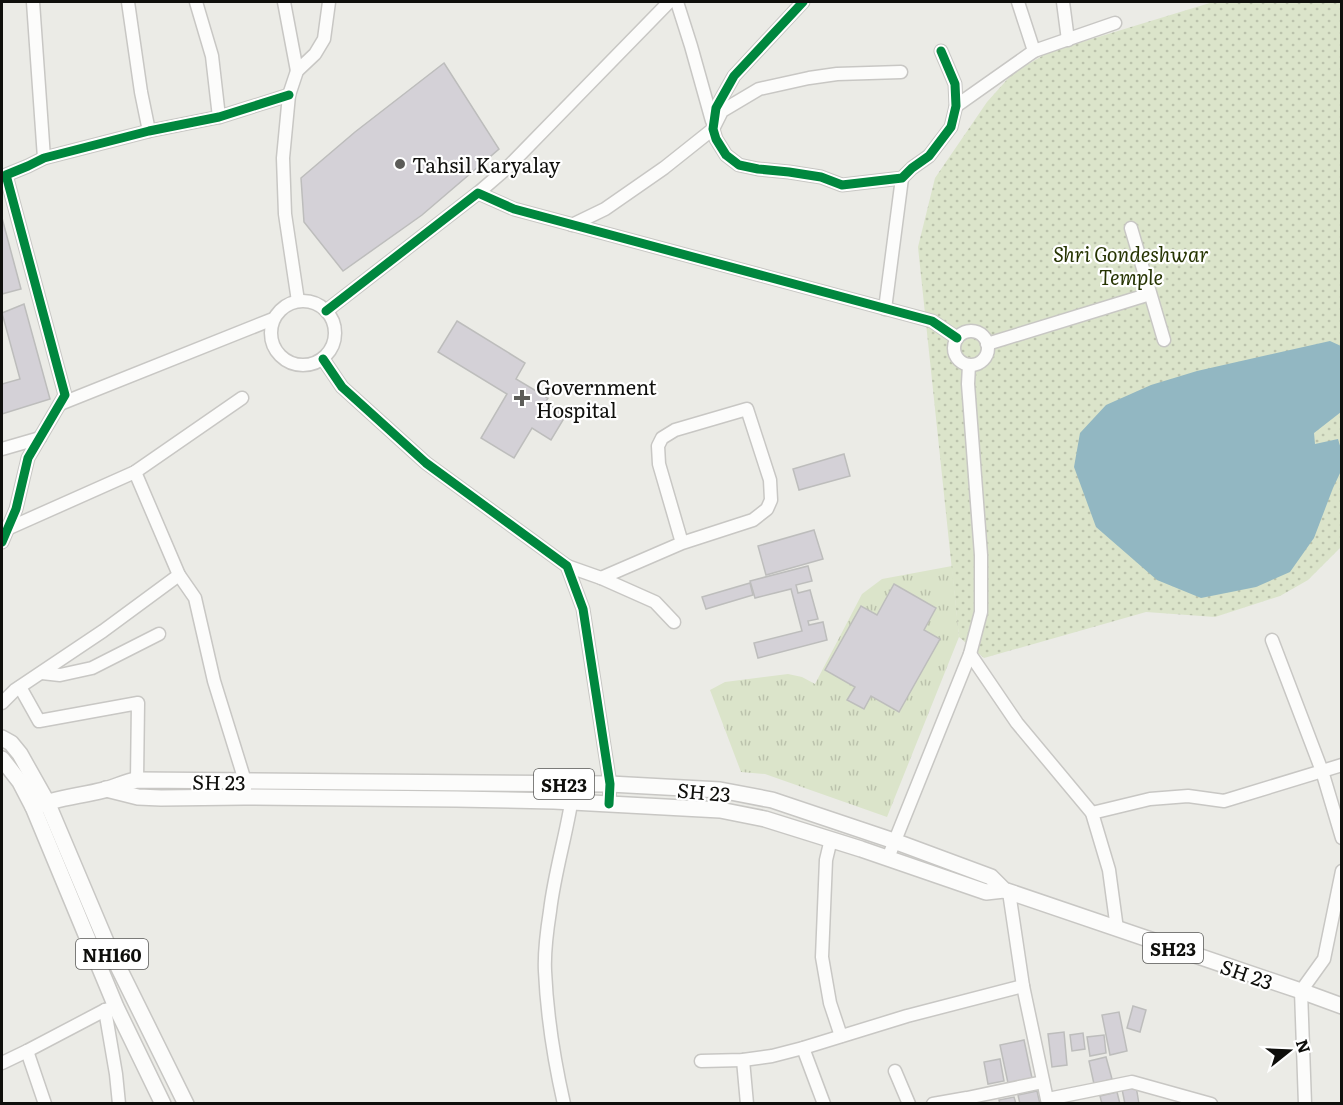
<svg xmlns="http://www.w3.org/2000/svg" width="1343" height="1105" viewBox="0 0 1343 1105" font-family="Literata,serif">
<style>
.grass{fill:url(#grass-tufts)}
.park{fill:url(#park-dots)}
.water{fill:#92b7c2}
.building{fill:#d4d1d7;stroke:#bdbdbc;stroke-width:1.5}
.lines{fill:none;stroke-linecap:round;stroke-linejoin:round}
.minor-casing{stroke:#c8c7c4;stroke-width:15}
.major-casing{stroke:#c8c7c4;stroke-width:18}
.minor{stroke:#fcfcfb;stroke-width:12}
.major{stroke:#fcfcfb;stroke-width:15}
.cycleway-casing{stroke:#fff;stroke-width:13}
.cycleway{stroke:#00873e;stroke-width:9}
.poi-dot{fill:#5c5c58;stroke:#fff;stroke-width:2}
.labels{text-anchor:middle;dominant-baseline:central;stroke-width:4.5;stroke-linejoin:round;paint-order:stroke}
.shield{fill:#fff;stroke:#575755;stroke-width:1.5}
.shield-label{font-size:18px;font-weight:bold;fill:#0f0f0c}
.poi-label{font-size:20px;fill:#0f0f0c;stroke:#fff;text-anchor:start}
.park-label{font-size:20px;font-style:italic;fill:#263402;stroke:#fff}
.street-label{font-size:20px;fill:#0f0f0c;stroke:#fff}
</style>
<defs>
<pattern id="grass-tufts" width="24" height="20" patternUnits="userSpaceOnUse" patternTransform="scale(1.5)"><rect width="24" height="20" fill="#dbe4ca"/><path d="M3 7l-1-3M5 7V3M7 7l1-3M15 17l-1-3M17 17v-4M19 17l1-3" fill="none" stroke="#bbc2ac"/></pattern>
<pattern id="park-dots" width="8" height="8" patternUnits="userSpaceOnUse" patternTransform="scale(1.5)"><rect width="8" height="8" fill="#dbe4ca"/><path d="M2 2h.1M6 6h.1" fill="none" stroke="#bbc2ac" stroke-width="1.8" stroke-linecap="round"/></pattern>
</defs>
<rect width="100%" height="100%" fill="#ebebe6"/>
<polygon class="grass" points="952,566 959,637 887,817 765,774 741,772 710,690 725,682 788,674 802,677 815,684 862,594 882,579"/>
<polygon class="park" points="1213,2 1341,2 1341,547 1308,580 1280,596 1215,617 1146,612 984,658 959,637 918,247 935,178 987,102 1013,73 1049,52"/>
<polygon class="water" points="1330,341 1341,346 1341,412 1314,433 1315,444 1338,439 1341,449 1341,471 1333,488 1314,538 1290,572 1256,587 1201,598 1157,580 1096,527 1074,467 1080,433 1106,405 1151,385 1197,371"/>
<g class="building">
<polygon points="444,63 499,149 422,215 343,271 304,222 301,178 355,132"/>
<polygon points="2,218 21,289 2,294"/>
<polygon points="24,304 50,399 2,414 2,384 20,379 2,313"/>
<polygon points="457,321 525,363 516,379 548,398 539,413 545,416 551,406 566,415 551,440 532,428 514,458 481,438 507,394 438,352"/>
<polygon points="844,454 850,476 799,490 793,469"/>
<polygon points="814,530 823,559 766,575 758,546"/>
<polygon points="808,566 812,581 796,585 798,593 810,590 818,619 808,621 809,625 823,622 827,640 758,658 754,643 802,631 791,589 755,598 750,581"/>
<polygon points="750,583 753,595 706,609 702,597"/>
<polygon points="894,584 936,608 924,630 940,639 899,712 871,696 864,709 847,700 855,687 825,670 861,606 877,615"/>
<polygon points="1133,1006 1146,1010 1140,1032 1127,1028"/>
<polygon points="1119,1012 1127,1051 1110,1055 1102,1015"/>
<polygon points="1064,1032 1067,1065 1052,1067 1048,1034"/>
<polygon points="1083,1033 1085,1049 1072,1051 1070,1035"/>
<polygon points="1104,1035 1106,1053 1090,1056 1087,1037"/>
<polygon points="1024,1040 1032,1078 1008,1083 1000,1045"/>
<polygon points="1106,1057 1112,1079 1094,1084 1089,1061"/>
<polygon points="1000,1059 1004,1081 988,1084 984,1062"/>
<polygon points="1136,1086 1139,1104 1125,1104 1122,1089"/>
<polygon points="1037,1091 1040,1104 1020,1104 1018,1095"/>
<polygon points="1117,1092 1120,1104 1102,1104 1100,1096"/>
<polygon points="1014,1097 1016,1104 1000,1104 999,1100"/>
</g>
<g class="lines">
<g class="minor-casing">
<g id="minor">
<polyline points="33,2 44,158"/>
<polyline points="128,2 141,92 149,131"/>
<polyline points="196,2 212,56 219,117"/>
<polyline points="284,2 297,71"/>
<polyline points="677,2 691,46 712,121"/>
<polyline points="803,2 734,76 716,108 713,129 716,139 726,155 739,165 758,169 789,172 821,177 842,185 902,178 912,168 929,156 951,127 956,106 955,84 941,51"/>
<polyline points="1018,2 1034,51"/>
<polyline points="1063,2 1068,40"/>
<polyline points="956,106 1034,51 1115,23"/>
<polyline points="478,193 507,168 669,2"/>
<polyline points="572,225 605,209 664,168 713,129 722,111 759,89 809,78 837,74 901,72"/>
<polyline points="1131,228 1164,340"/>
<circle cx="303" cy="333" r="32"/>
<polyline points="298,301 285,214 283,158 289,95 297,71 315,54 324,39 329,2"/>
<polyline points="885,309 902,178"/>
<polyline points="326,311 478,193 514,209 932,321 957,338"/>
<circle cx="971" cy="348" r="17"/>
<polyline points="987,344 1150,294"/>
<polyline points="323,359 342,387 426,463 567,566 583,609 610,784 609,804"/>
<polyline points="60,404 273,319"/>
<polyline points="2,449 40,438"/>
<polyline points="135,472 179,575 195,598 214,681 245,781 245,789"/>
<polyline points="7,529 135,472 242,398"/>
<polyline points="2,542 16,509 28,458 65,395 6,175 28,166 44,158 149,131 219,117 289,95"/>
<polyline points="567,566 601,578 655,602 674,622"/>
<polyline points="601,578 682,543 753,520 767,509 771,500 770,480 747,409 675,430 662,438 658,446 659,464 682,543"/>
<polyline points="1272,640 1322,771 1342,838"/>
<polyline points="970,654 1017,723 1092,813 1109,870 1117,929"/>
<polyline points="42,673 60,675 92,668 159,634"/>
<polyline points="20,687 39,721 138,703 137,780"/>
<polyline points="2,703 15,690 103,631 179,575"/>
<polyline points="1092,813 1150,799 1188,796 1224,801 1342,765"/>
<polyline points="831,839 826,860 822,957 830,1003 841,1036"/>
<polyline points="888,858 970,654 981,612 981,555 968,384 969,365"/>
<polyline points="1009,892 1023,986 1048,1104"/>
<polyline points="105,1010 116,1074 119,1104"/>
<polyline points="803,1048 824,1104"/>
<polyline points="27,1051 45,1104"/>
<polyline points="743,1060 747,1104"/>
<polyline points="701,1061 743,1060 772,1056 803,1048 907,1016 1023,986"/>
<polyline points="2,1063 27,1051 105,1010 116,1007"/>
<polyline points="895,1071 909,1104"/>
<polyline points="1048,1099 1132,1082 1211,1104"/>
<path d="M 564,1104 C 554,1060 547,1015 545,971 C 544,951 547,930 550,911 C 555,868 569,827 574,784"/>
<polyline points="933,1104 967,1098 1043,1082"/>
<polyline points="1305,1104 1301,991 1324,959 1342,871"/>
</g>
</g>
<g class="major-casing">
<g id="major">
<polyline points="2,738 11,743 20,754 47,802 107,944 186,1104"/>
<polyline points="2,759 20,782 33,807 116,1007 163,1104"/>
<polyline points="106,789 138,797 161,798 244,797 456,799 554,801 720,810 765,819 861,849 986,892 1004,890"/>
<path d="M 33,807 C 56,798 80,796 104,790 C 116,787 125,782 137,780 L 610,784 L 720,790 L 772,800 L 894,841 L 991,877 L 1004,890 L 1301,991 L 1342,1006"/>
</g>
</g>
<use href="#minor" class="minor"/>
<use href="#major" class="major"/>
<g class="cycleway-casing">
<g id="cycleway">
<polyline points="803,2 734,76 716,108 713,129 716,139 726,155 739,165 758,169 789,172 821,177 842,185 902,178 912,168 929,156 951,127 956,106 955,84 941,51"/>
<polyline points="326,311 478,193 514,209 932,321 957,338"/>
<polyline points="323,359 342,387 426,463 567,566 583,609 610,784 609,804"/>
<polyline points="2,542 16,509 28,458 65,395 6,175 28,166 44,158 149,131 219,117 289,95"/>
</g>
</g>
<use href="#cycleway" class="cycleway"/>
</g>
<g class="poi-dot">
<circle cx="400" cy="164" r="6"/>
<path d="M519 389h6v6h6v6h-6v6h-6v-6h-6v-6h6z"/>
</g>
<g class="labels">
<g class="shield">
<rect x="534" y="769" width="60" height="30" rx="4.5"/>
<rect x="1143" y="933" width="60" height="30" rx="4.5"/>
<rect x="76" y="939" width="72" height="30" rx="4.5"/>
</g>
<g class="shield-label">
<text x="564" y="784">SH23</text>
<text x="1173" y="948">SH23</text>
<text x="112" y="954">NH160</text>
</g>
<g class="poi-label">
<text x="412" y="164">Tahsil Karyalay</text>
<text x="536" y="386">Government<tspan x="536" dy="23">Hospital</tspan></text>
</g>
<g class="park-label">
<text x="1131" y="253">Shri Gondeshwar<tspan x="1131" dy="23">Temple</tspan></text>
</g>
<g class="street-label">
<text transform="translate(219 781) rotate(1)">SH 23</text>
<text transform="translate(704 791) rotate(5)">SH 23</text>
<text transform="translate(1247 973) rotate(19)">SH 23</text>
</g>
</g>
<rect width="1343" height="1105" fill="none" stroke="#0f0f0c" stroke-width="6"/>
<g transform="translate(1289 1051) rotate(72)" stroke="#ffffff" stroke-width="4.5" paint-order="stroke">
<path d="M0-4.5L10 22L0 15L-10 22Z" fill="#0f0f0c"/>
<text y="-9" font-size="16" font-weight="bold" text-anchor="middle" fill="#0f0f0c">N</text>
</g>
</svg>
